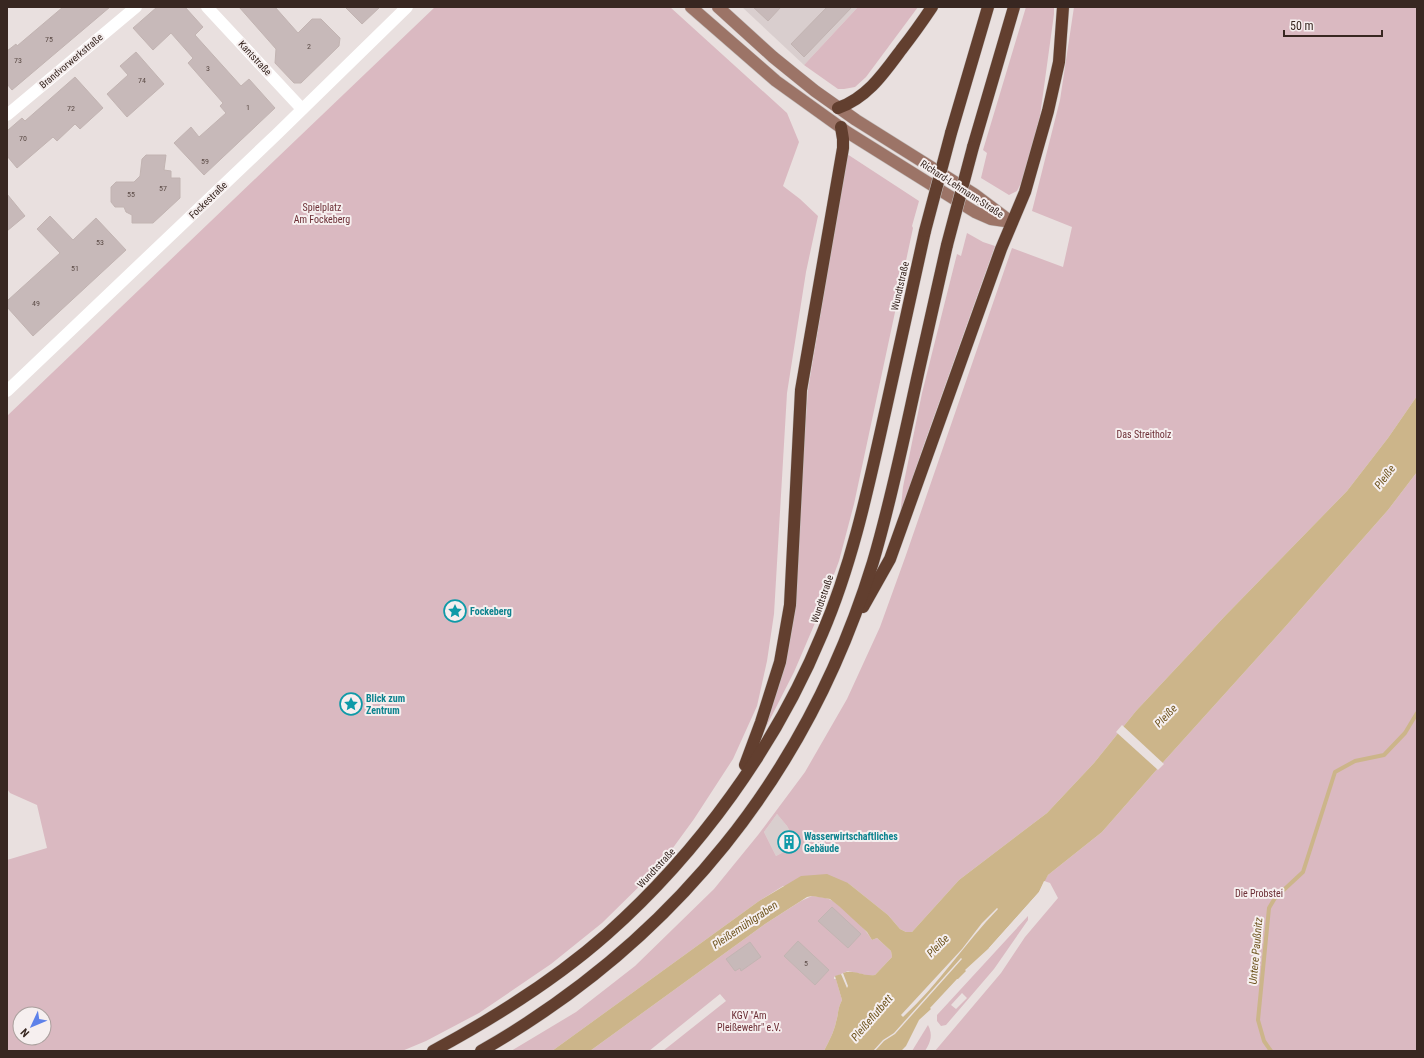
<svg xmlns="http://www.w3.org/2000/svg" width="1424" height="1058" viewBox="0 0 1424 1058" font-family="'Roboto Condensed',sans-serif">
<style>
.built{fill:#d9cece}
.green{fill:#dab9c1;fill-rule:evenodd}
.water{fill:#ccb58a;fill-rule:evenodd}
.pier{fill:#e9e0df}
.lines{fill:none;stroke-linecap:round;stroke-linejoin:round}
.stream{stroke:#ccb58a;stroke-width:4}
.building{fill:#c7b9b9;stroke:#c2b4b2}
.primary-casing{stroke:#c3bebc;stroke-width:13}
.highway-casing{stroke:#c3bebc;stroke-width:13}
.street{stroke:#fff;stroke-width:12}
.primary{stroke:#9c7467;stroke-width:12}
.highway{stroke:#623f2f;stroke-width:12}
.highway-bridge-casing{stroke:#c3bebc;stroke-width:13;stroke-linecap:butt}
.highway-bridge{stroke:#623f2f;stroke-width:12}
.labels{text-anchor:middle;dominant-baseline:central;stroke-width:4;stroke-linejoin:round;paint-order:stroke}
.number-label{font-size:8px;fill:#5c4c47}
.street-label{font-size:10px;fill:#382721;stroke:#f6efef}
.park-label{font-size:10px;fill:#6c2e35;stroke:#f6efef}
.culture-label{font-size:10px;font-weight:bold;fill:#0d838f;stroke:#f6efef;text-anchor:start}
.water-label{font-size:11px;font-style:italic;fill:#705620;stroke:#f6efef}
</style>
<rect width="100%" height="100%" fill="#e9e0df"/>
<g class="built">
<polygon points="742,7 858,7 804,65"/>
<polygon points="777,814 787,826 797,845 776,856 764,832"/>
</g>
<g class="green">
<path d="M 435,7 L 670,7 L 787,113 L 799,142 L 783,186 L 800,199 L 818,216 L 806,272 L 787,393 L 774,614 L 767,661 L 757,706 L 733,759 L 694,819 L 659,867 L 602,923 L 551,964 L 479,1013 L 426,1041 L 402,1051 L 7,1051 L 7,860 L 47,848 L 37,805 L 10,793 L 7,789 L 7,416 ZM 20,1014 L 44,1014 L 44,1038 L 20,1038 Z"/>
<polygon points="858,7 918,7 866,77 855,87 844,89 838,89 804,65"/>
<polygon points="1026,7 1054,7 1054,14 1040,116 1024,177 1017,191 1009,195 981,178 987,153 983,150"/>
<path d="M 1074,7 L 1417,7 L 1417,396 L 1388,438 L 1347,491 L 1224,617 L 1136,711 L 1094,763 L 1047,813 L 959,880 L 912,932 L 906,932 L 900,929 L 888,915 L 848,883 L 783,886 L 759,901 L 552,1051 L 511,1051 L 576,1012 L 635,966 L 714,889 L 758,835 L 805,772 L 847,699 L 880,627 L 906,555 L 1012,248 L 1063,267 L 1072,227 L 1032,211 L 1060,100 ZM 777,814 L 787,826 L 797,845 L 776,856 L 764,832 Z"/>
<polygon points="847,154 919,201 912,226 913,228 854,504 839,561 821,609 794,672 766,727 786,659 799,514 808,390"/>
<polygon points="967,233 983,242 995,246 922,450 900,516 903,487 922,393 957,254 961,256"/>
<polygon points="1417,472 1417,1051 935,1051 1001,973 1025,937 1058,898 1050,883 1044,881 1048,875 1102,832 1166,759 1285,627 1388,510"/>
<path d="M 812,896 C 819,897 825,897 831,900 C 844,908 864,926 872,940 L 877,938 L 891,951 L 892,957 L 875,975 L 870,976 L 848,971 L 834,977 L 834,979 L 836,979 L 842,1000 C 837,1010 839,1012 836,1022 C 834,1032 829,1041 824,1051 L 663,1051 L 726,1001 L 720,994 L 649,1051 L 590,1051 L 765,924 L 801,901 Z"/>
<path d="M 1028,916 L 1028,920 L 994,969 L 946,1025 L 941,1026 L 937,1021 L 937,1015 ZM 962,993 L 967,998 L 956,1009 L 951,1005 Z"/>
<path d="M 928,1025 C 933,1035 931,1041 925,1051 L 912,1051 Z"/>
</g>
<path class="water" d="M 1417,396 L 1417,472 L 1388,510 L 1285,627 L 1166,759 L 1102,832 L 1048,875 L 1039,892 L 988,949 L 965,970 L 966,971 L 958,979 L 957,979 L 930,1008 L 931,1009 L 919,1020 L 906,1046 L 901,1051 L 875,1051 L 884,1041 L 895,1034 L 962,959 L 961,958 L 894,1033 L 883,1040 L 873,1051 L 824,1051 C 829,1041 834,1032 836,1022 C 839,1012 837,1010 842,1000 L 835,976 L 841,974 L 847,988 L 848,986 L 843,973 C 854,969 863,977 875,975 L 892,957 L 891,951 L 877,938 L 872,940 L 867,932 L 840,907 L 830,899 L 812,896 L 807,897 L 765,924 L 590,1051 L 552,1051 L 759,901 L 801,876 L 827,874 L 848,883 L 888,915 L 900,929 L 906,932 L 912,932 L 959,880 L 1047,813 L 1094,763 L 1136,711 L 1224,617 L 1347,491 L 1388,438 ZM 997,908 L 998,909 C 965,943 938,985 903,1017 L 901,1015 L 962,949 L 982,923 Z"/>
<g class="pier">
<polygon points="1122,725 1164,764 1158,770 1116,732"/>
<polygon points="1044,881 1046,882 1041,893 991,949 989,948 1039,892"/>
</g>
<g class="lines">
<polyline class="stream" points="1271,1051 1264,1041 1258,1020 1269,908 1275,898 1303,872 1335,772 1355,761 1384,755 1405,733 1417,713"/>
</g>
<g class="building">
<polygon points="63,7 110,7 12,90 7,84 7,51 16,44 17,46"/>
<polygon points="157,7 185,7 203,27 195,35 241,86 249,79 275,108 204,175 174,143 191,127 199,137 226,113 220,106 223,103 188,63 193,58 171,33 153,50 133,28"/>
<polygon points="239,7 275,7 298,33 312,19 321,19 340,38 339,46 301,83 294,83 275,63 276,49"/>
<polygon points="345,7 380,7 362,24"/>
<polygon points="753,7 781,7 768,21"/>
<polygon points="827,7 852,7 804,57 791,44"/>
<polygon points="136,52 164,84 127,117 107,94 128,75 120,66"/>
<polygon points="75,77 103,108 80,129 75,124 57,141 53,137 17,168 7,156 7,131 22,118 25,121"/>
<polygon points="146,155 166,155 164,170 171,171 171,178 180,178 180,198 153,223 132,223 132,215 126,212 124,207 115,207 111,202 111,187 116,182 134,182 140,176 142,159"/>
<polygon points="7,194 25,216 7,231"/>
<polygon points="50,216 73,240 96,218 126,250 33,336 7,307 7,301 60,253 37,229"/>
<polygon points="792,834 796,844 787,849 782,839"/>
<polygon points="832,907 861,934 848,948 818,921"/>
<polygon points="798,941 829,970 815,985 784,956"/>
<polygon points="750,942 761,957 741,971 740,968 735,971 726,959"/>
</g>
<g class="lines">
<g class="primary-casing">
<g id="primary">
<polyline points="691,7 776,81 847,132 975,212 991,219 1012,222"/>
<polyline points="718,7 773,57 815,91 856,120 974,194 1010,221"/>
</g>
</g>
<g class="highway-casing">
<g id="highway">
<path d="M 838,108 C 867,98 884,73 901,50 C 912,36 922,22 932,7"/>
<polyline points="951,133 988,7"/>
<polyline points="973,147 1014,7"/>
<polyline points="863,607 890,559 1001,249 1025,192 1048,111 1059,62 1063,7"/>
<polyline points="745,765 761,722 780,662 790,605 801,390 843,148 843,139 841,127"/>
<path d="M 433,1051 C 494,1018 555,980 607,934 C 698,853 776,746 822,634 C 853,562 869,484 886,408 C 899,349 912,290 925,231"/>
<path d="M 481,1051 C 673,941 808,775 873,562 C 889,508 901,452 913,397 C 924,346 936,295 947,245"/>
</g>
</g>
<g class="street">
<polyline points="207,7 302,109"/>
<polyline points="7,115 136,7"/>
<polyline points="7,391 277,134 407,7"/>
</g>
<use href="#primary" class="primary"/>
<use href="#highway" class="highway"/>
<g class="highway-bridge-casing">
<g id="highway-bridge">
<polyline points="925,231 951,133"/>
<polyline points="947,245 973,147"/>
</g>
</g>
<use href="#highway-bridge" class="highway-bridge"/>
</g>
<defs>
<g id="sight-ring" transform="scale(1.15)"><circle r="9.5" fill="#f6efef" stroke="#0f9aa8" stroke-width="1.5"/><path d="M0-6L1.8-2.2L6-1.7L2.9 1.2L3.7 5.4L0 3.3L-3.7 5.4L-2.9 1.2L-6-1.7L-1.8-2.2Z" fill="#0f9aa8"/></g>
<g id="building-ring" transform="scale(1.15)"><circle r="9.5" fill="#f6efef" stroke="#0f9aa8" stroke-width="1.5"/><path d="M-4-6H4V6H1V3H-1V6H-4ZM-2.5-4.3h1.7v1.8h-1.7ZM.8-4.3h1.7v1.8H.8ZM-2.5-1h1.7V.8h-1.7ZM.8-1h1.7V.8H.8Z" fill="#0f9aa8"/></g>
</defs>
<g fill-rule="evenodd">
<use href="#sight-ring" x="455" y="611"/>
<use href="#sight-ring" x="351" y="704"/>
<use href="#building-ring" x="789" y="842"/>
</g>
<g class="labels">
<g class="number-label">
<text x="49" y="39">75</text>
<text x="309" y="46">2</text>
<text x="18" y="60">73</text>
<text x="208" y="68">3</text>
<text x="142" y="80">74</text>
<text x="248" y="107">1</text>
<text x="71" y="108">72</text>
<text x="23" y="138">70</text>
<text x="205" y="161">59</text>
<text x="163" y="188">57</text>
<text x="131" y="194">55</text>
<text x="100" y="242">53</text>
<text x="75" y="268">51</text>
<text x="36" y="303">49</text>
<text x="806" y="963">5</text>
</g>
<g class="street-label">
<text transform="translate(255 58) rotate(47)">Kantstraße</text>
<text transform="translate(71 61) rotate(-40)">Brandvorwerkstraße</text>
<text transform="translate(962 189) rotate(33)">Richard-Lehmann-Straße</text>
<text transform="translate(208 200) rotate(-44)">Fockestraße</text>
<text transform="translate(900 286) rotate(-77)">Wundtstraße</text>
<text transform="translate(822 599) rotate(-71)">Wundtstraße</text>
<text transform="translate(656 868) rotate(-47)">Wundtstraße</text>
</g>
<g class="park-label">
<text x="322" y="207">Spielplatz<tspan x="322" dy="12">Am Fockeberg</tspan></text>
<text x="1144" y="434">Das Streitholz</text>
<text x="1259" y="893">Die Probstei</text>
<text x="749" y="1015">KGV "Am<tspan x="749" dy="12">Pleißewehr" e.V.</tspan></text>
</g>
<g class="culture-label">
<text x="470" y="611">Fockeberg</text>
<text x="366" y="698">Blick zum<tspan x="366" dy="12">Zentrum</tspan></text>
<text x="804" y="836">Wasserwirtschaftliches<tspan x="804" dy="12">Gebäude</tspan></text>
</g>
<g class="water-label">
<text transform="translate(1385 477) rotate(-53)">Pleiße</text>
<text transform="translate(1166 716) rotate(-46)">Pleiße</text>
<text transform="translate(745 925) rotate(-34)">Pleißemühlgraben</text>
<text transform="translate(938 946) rotate(-45)">Pleiße</text>
<text transform="translate(1256 951) rotate(-85)">Untere Paußnitz</text>
<text transform="translate(872 1018) rotate(-49)">Pleißeflutbett</text>
</g>
</g>
<rect width="1424" height="1058" fill="none" stroke="#382721" stroke-width="16"/>
<g transform="translate(32 1026) rotate(226)"><circle r="19" fill="#f6efef" stroke="#aa9f9d"/>
<path d="M0-3L7 15L0 10L-7 15Z" fill="#5e81e9"/>
<text y="-6" font-size="11" font-weight="bold" text-anchor="middle" fill="#382721">N</text>
</g>
<path d="M1284 30v6h98v-6" fill="none" stroke="#382721" stroke-width="2"/>
<text x="1290" y="30" font-size="12" fill="#382721" stroke="#f6efef" stroke-width="3" paint-order="stroke">50 m</text>
</svg>
